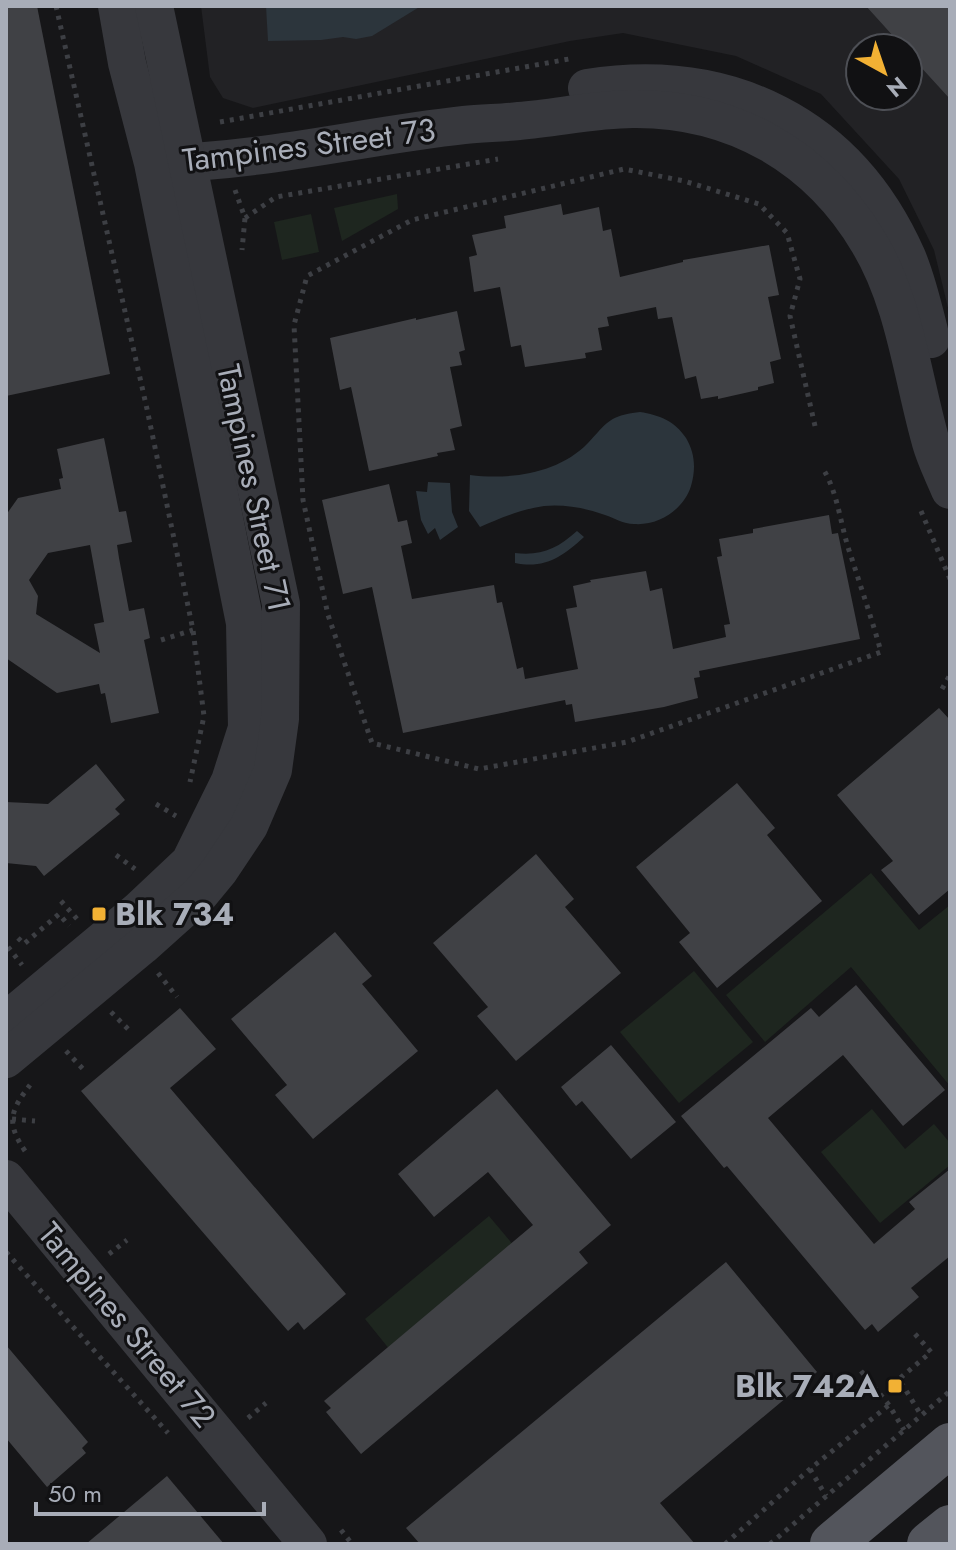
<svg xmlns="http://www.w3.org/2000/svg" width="956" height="1550" viewBox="0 0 956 1550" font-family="Jost,sans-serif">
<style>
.built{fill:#222225;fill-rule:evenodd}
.green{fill:#1e261f}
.water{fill:#2c353c}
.building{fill:#404145;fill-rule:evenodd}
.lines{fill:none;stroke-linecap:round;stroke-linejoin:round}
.path{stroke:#3d3f44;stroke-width:5;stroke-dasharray:4 6;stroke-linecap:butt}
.minor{stroke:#37383d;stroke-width:38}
.major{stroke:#53555c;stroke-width:44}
.poi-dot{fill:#f2b134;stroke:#111113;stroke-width:3}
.labels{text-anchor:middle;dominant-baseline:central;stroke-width:6;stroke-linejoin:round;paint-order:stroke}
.street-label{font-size:32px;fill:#a8adb8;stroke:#111113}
.poi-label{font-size:32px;font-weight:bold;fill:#a8adb8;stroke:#111113;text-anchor:start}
</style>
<rect width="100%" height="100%" fill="#161618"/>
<path class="built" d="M 201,6 L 950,6 L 950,316 L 934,250 L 899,179 L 821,94 L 736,56 L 623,33 L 570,41 L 253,108 L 223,98 L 210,77 ZM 860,48 L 908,48 L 908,96 L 860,96 Z"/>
<g class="green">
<polygon points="397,194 398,209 342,241 334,208"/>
<polygon points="311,214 319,252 282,260 274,222"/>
<polygon points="871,873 919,930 950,905 950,1086 851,967 765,1042 726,995"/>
<polygon points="694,971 753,1042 679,1103 620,1032"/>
<polygon points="872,1109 905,1149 934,1124 950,1143 950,1165 880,1223 821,1152"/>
<polygon points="489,1216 515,1247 390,1350 365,1319"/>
</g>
<g class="water">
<polygon points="266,6 421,6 372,36 356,39 343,37 321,40 268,41"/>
<path d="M 640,412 C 659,415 675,421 686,438 C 695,453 696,469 691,486 C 684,509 659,526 634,524 C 623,524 615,518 605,515 C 586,508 564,504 544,506 C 522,509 500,518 480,527 L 469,511 L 470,475 C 509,480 558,474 588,443 C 608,422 608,416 640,412 Z"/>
<polygon points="428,482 450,483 452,512 458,527 440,540 435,528 428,534 421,520 416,491 427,492"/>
<path d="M 577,531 L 584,537 C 562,557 545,569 515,563 L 515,553 C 541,556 557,549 577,531 Z"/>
</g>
<g class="building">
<polygon points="6,6 37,6 110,374 6,396"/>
<polygon points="866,6 950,6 950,99 908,53 908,48 904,48"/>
<polygon points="561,204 563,215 599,207 603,231 611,229 620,277 683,262 683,260 769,245 779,295 768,297 781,359 770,362 774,383 758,387 758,390 718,399 718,396 701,399 696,376 685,379 672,317 658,319 656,307 607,317 609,326 598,328 602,350 585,353 586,358 525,367 521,345 511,347 500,287 474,292 469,257 477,255 472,235 506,228 504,216"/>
<polygon points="457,311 465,350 459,352 462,365 450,367 462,426 450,429 455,450 437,453 438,456 369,471 351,387 340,390 330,338 416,318 416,320"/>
<path d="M 104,438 L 119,512 L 126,511 L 132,542 L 117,545 L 119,558 L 129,611 L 144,608 L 150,638 L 144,640 L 159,713 L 111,723 L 105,693 L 101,694 L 99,684 L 57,693 L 6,658 L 6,515 L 18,498 L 61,489 L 59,479 L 63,478 L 57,449 ZM 90,545 L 104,622 L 94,624 L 100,653 L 36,614 L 38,596 L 29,580 L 48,553 Z"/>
<polygon points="389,484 398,522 407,520 412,543 401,546 412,599 494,585 497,603 502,602 517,669 523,667 525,679 578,669 566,609 577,607 573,586 591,582 590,580 646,571 650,591 662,588 673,649 726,637 724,625 730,624 717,557 722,556 719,539 753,533 753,529 829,515 832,534 838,533 860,639 699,671 700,677 694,678 698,698 664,707 575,722 572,704 566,705 565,700 403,733 372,587 343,594 322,500"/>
<polygon points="939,708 950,720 950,889 919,915 881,870 893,861 837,795"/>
<polygon points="96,764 125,800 115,809 120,814 44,876 36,866 6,863 6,802 48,804"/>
<polygon points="737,783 775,828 767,835 822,901 717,988 679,942 690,933 636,867"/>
<polygon points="536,854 574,899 565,907 621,973 516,1061 477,1016 488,1007 433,943"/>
<polygon points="335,932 372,976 362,984 418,1051 313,1139 275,1095 287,1085 231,1019"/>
<polygon points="856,985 945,1090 903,1126 843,1055 768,1118 874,1244 915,1209 909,1202 950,1169 950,1256 911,1288 919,1297 878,1332 872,1324 865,1330 727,1166 724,1168 681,1116 811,1008 819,1017"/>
<polygon points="180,1008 216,1049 170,1088 346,1294 304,1330 298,1322 288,1331 81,1091"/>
<polygon points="611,1045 676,1122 631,1159 582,1101 576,1106 561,1087"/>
<polygon points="497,1089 611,1225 579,1252 588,1263 361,1454 326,1412 331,1408 324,1401 533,1225 488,1172 434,1217 398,1174"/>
<polygon points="726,1262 817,1372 660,1503 695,1544 420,1544 406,1528"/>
<polygon points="6,1345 88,1442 82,1448 86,1453 47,1487 6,1438"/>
<polygon points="167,1476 224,1544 86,1544"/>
</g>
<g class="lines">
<g class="path">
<polyline points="56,6 147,409 193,630 204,716 190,782"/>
<polyline points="220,122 569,59"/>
<polyline points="235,190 245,218 242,250"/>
<polyline points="245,218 276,197 498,159"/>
<path d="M 815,426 L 790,316 L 800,279 L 787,233 L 759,204 L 684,181 L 624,169 L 412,220 L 307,276 L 294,325 L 303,500 L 328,615 L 372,743 L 479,769 L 627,742 L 881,652 C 872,619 861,588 851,556 C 840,526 839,494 822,467"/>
<polyline points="921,511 950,579"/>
<polyline points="161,640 193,630"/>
<polyline points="942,689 950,675"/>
<polyline points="156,804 176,816"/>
<polyline points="116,855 135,869"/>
<polyline points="61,901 77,919"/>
<polyline points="18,938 24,944 59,914 69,926"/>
<polyline points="8,947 22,965"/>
<polyline points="158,973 177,997"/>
<polyline points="111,1012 130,1031"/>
<polyline points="66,1051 84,1070"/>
<polyline points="12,1119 35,1121"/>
<path d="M 25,1151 C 6,1123 10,1111 30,1085"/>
<polyline points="6,1252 168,1433"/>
<polyline points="109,1254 127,1240"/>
<polyline points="915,1334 931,1352 899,1379 921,1415"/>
<polyline points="861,1371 889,1405 904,1430"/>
<polyline points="248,1418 266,1403"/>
<polyline points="810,1469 826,1496"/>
<polyline points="341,1530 352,1544"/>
<polyline points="725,1544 810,1469 889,1405"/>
<polyline points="770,1544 950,1391"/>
</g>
<g class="minor">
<path d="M 587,88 C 729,66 848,124 907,257 C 918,283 924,311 931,339"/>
<path d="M 164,163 C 265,161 363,136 464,125 C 482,123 501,123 519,121 C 557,118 595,109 633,109 C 734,108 818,157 869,243 C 904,301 912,374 930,439 C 934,456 943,473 950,490"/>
<polyline points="6,1021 139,910 190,862 230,781 247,728 245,623 153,163 127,63 117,6"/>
<polyline points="6,1059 142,946 200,894 219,871 249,826 273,770 280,719 281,604 154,6"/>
<polyline points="6,1179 308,1544"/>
</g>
<g class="major">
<polyline points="832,1544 950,1445"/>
<polyline points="929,1544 950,1527"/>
</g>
</g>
<g class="poi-dot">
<rect x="91" y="906" width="16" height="16" rx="4"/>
<rect x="887" y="1378" width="16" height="16" rx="4"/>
</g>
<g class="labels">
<g class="street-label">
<text transform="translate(309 145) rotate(-7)">Tampines Street 73</text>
<text transform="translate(254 488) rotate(78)">Tampines Street 71</text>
<text transform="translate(127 1325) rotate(50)">Tampines Street 72</text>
</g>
<g class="poi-label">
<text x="115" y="914">Blk 734</text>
<text x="879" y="1386" text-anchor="end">Blk 742A</text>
</g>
</g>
<rect width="956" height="1550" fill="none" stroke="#a8adb8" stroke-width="16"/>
<g transform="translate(884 72) rotate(140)"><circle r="38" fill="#111113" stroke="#4d4f55" stroke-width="2"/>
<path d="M0-6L14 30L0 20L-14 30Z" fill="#f2b134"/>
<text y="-12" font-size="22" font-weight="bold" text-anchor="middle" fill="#a8adb8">N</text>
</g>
<path d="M36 1502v12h228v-12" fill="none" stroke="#a8adb8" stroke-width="4"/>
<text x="48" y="1502" font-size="24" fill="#a8adb8" stroke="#111113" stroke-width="6" paint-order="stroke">50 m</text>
</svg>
